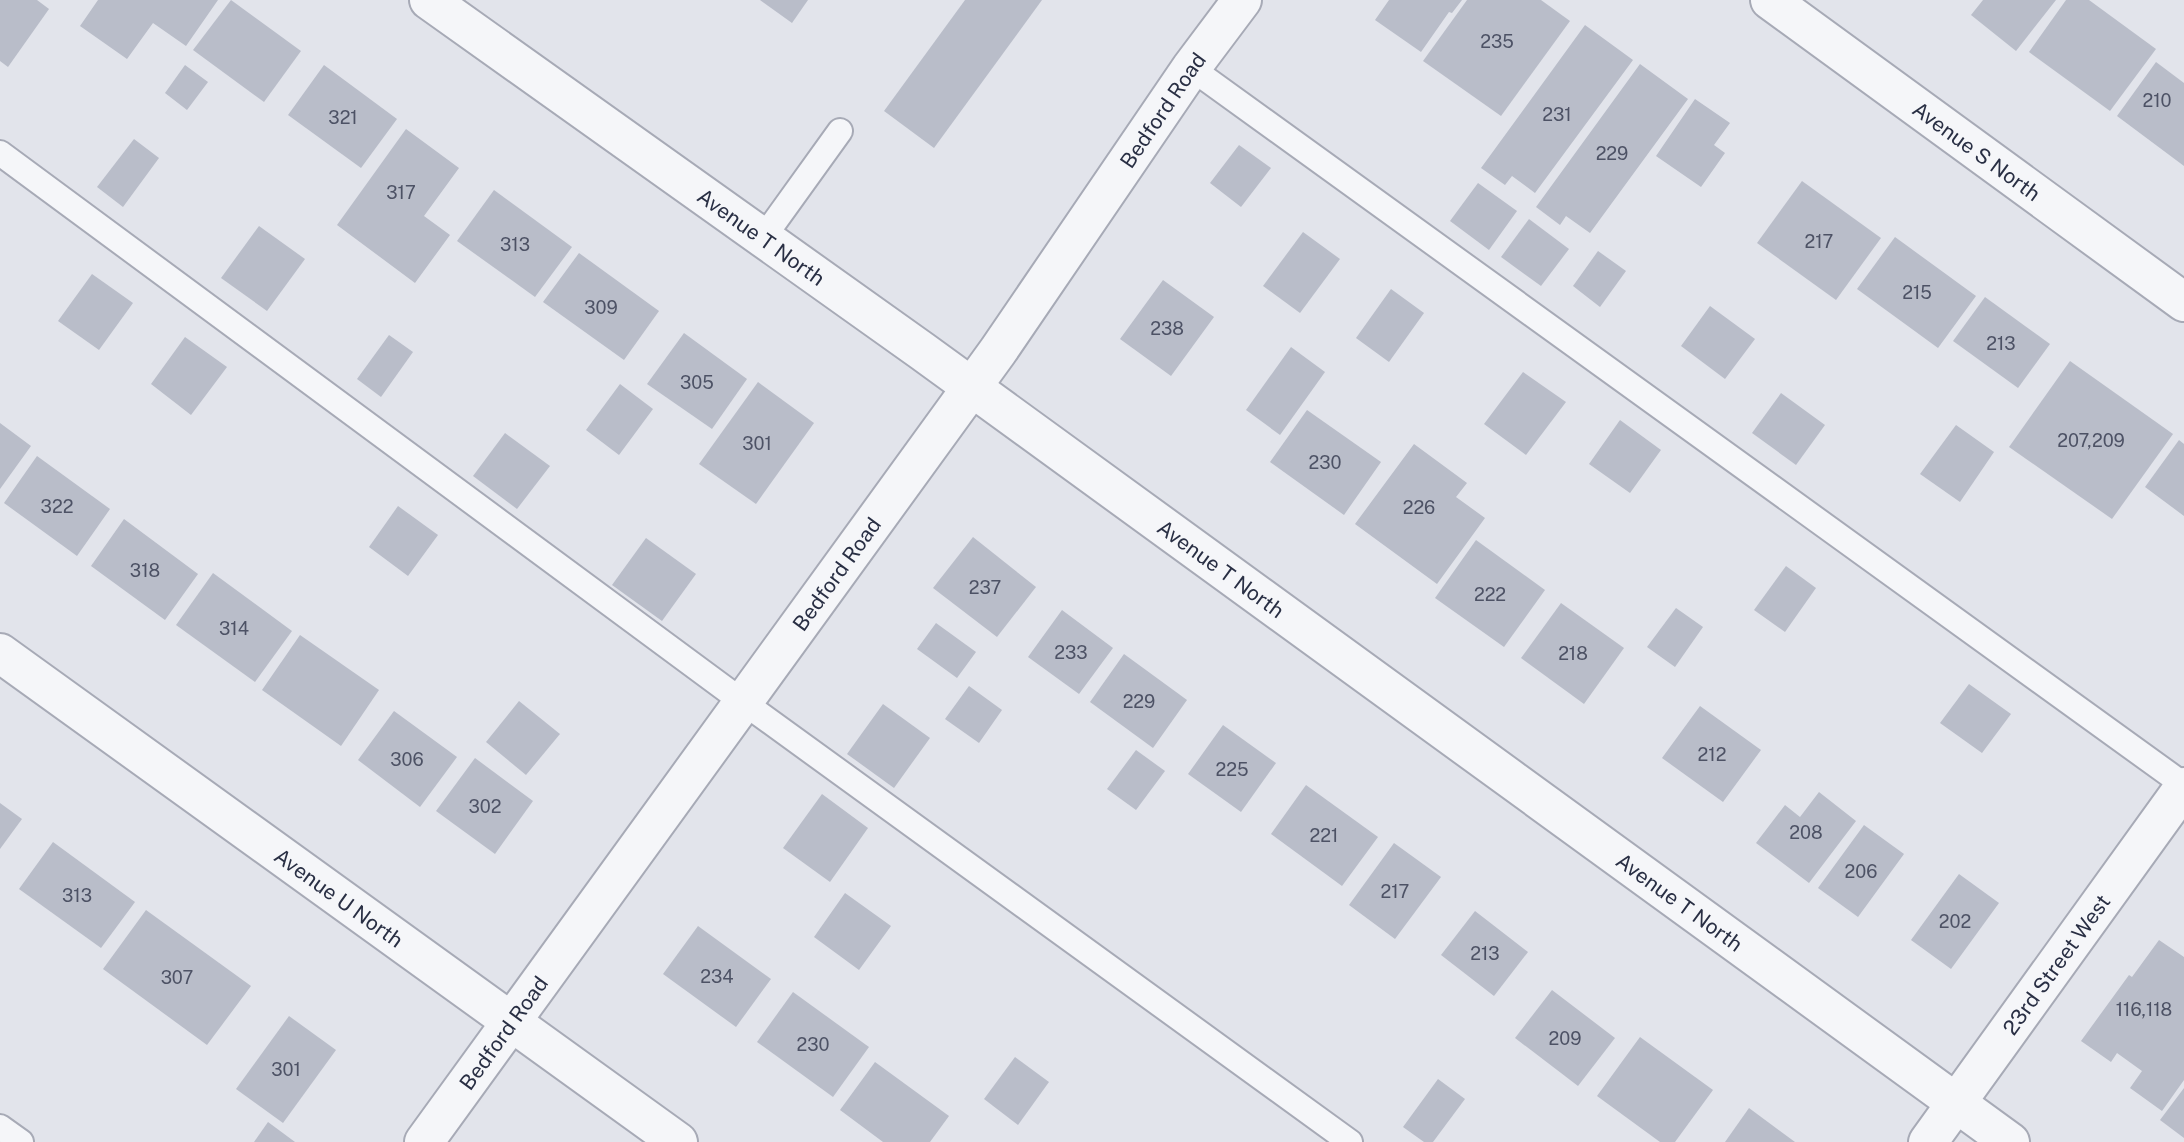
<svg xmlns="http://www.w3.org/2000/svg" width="2184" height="1142" viewBox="0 0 2184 1142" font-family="'Public Sans',sans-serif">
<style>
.building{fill:#b9bdc9}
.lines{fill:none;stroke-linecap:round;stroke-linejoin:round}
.service-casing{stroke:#a7aab6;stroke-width:28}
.minor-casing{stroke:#a7aab6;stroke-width:42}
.service{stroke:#f5f6f9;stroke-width:24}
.minor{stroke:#f5f6f9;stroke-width:38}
.labels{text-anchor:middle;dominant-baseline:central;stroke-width:5;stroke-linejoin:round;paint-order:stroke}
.number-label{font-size:18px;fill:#4d5265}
.street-label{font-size:21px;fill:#292f44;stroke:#f2f4f8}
</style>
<rect width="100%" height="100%" fill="#e2e4eb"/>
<g class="building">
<polygon points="0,0 37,0 49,9 8,67 0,61"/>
<polygon points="98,0 218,0 186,46 153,23 127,59 80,26"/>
<polygon points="231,0 301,51 264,102 193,50"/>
<polygon points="760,0 808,0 792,23"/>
<polygon points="965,0 1042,0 934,148 884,111"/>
<polygon points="1389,0 1462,0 1452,13 1449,12 1421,52 1375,20"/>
<polygon points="1467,0 1541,0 1570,21 1501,116 1423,61"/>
<polygon points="1983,0 2056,0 2016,51 1971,15"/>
<polygon points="2066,0 2089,0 2156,49 2110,111 2029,52"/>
<polygon points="1585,25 1633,60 1535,193 1512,176 1505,185 1481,168"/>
<polygon points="2156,62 2184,83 2184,166 2117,116"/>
<polygon points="1640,64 1688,99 1590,233 1566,216 1560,225 1536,207"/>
<polygon points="185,65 208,82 187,110 165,93"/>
<polygon points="324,65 397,119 361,168 288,115"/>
<polygon points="1695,99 1730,123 1714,145 1725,153 1701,187 1656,156"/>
<polygon points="406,129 459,168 424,216 450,235 415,283 337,225"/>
<polygon points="134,139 159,158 123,207 97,187"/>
<polygon points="1239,145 1271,168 1241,207 1210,183"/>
<polygon points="1802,181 1881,238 1836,300 1757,243"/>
<polygon points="1478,183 1517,211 1489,250 1450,221"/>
<polygon points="494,190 572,247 535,297 457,241"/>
<polygon points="1529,219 1569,249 1541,286 1501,257"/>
<polygon points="259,226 305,259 267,311 221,278"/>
<polygon points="1303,232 1340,259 1300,313 1263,286"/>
<polygon points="1895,237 1976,296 1938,348 1857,289"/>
<polygon points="1598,251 1626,271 1600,307 1573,286"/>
<polygon points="579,253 659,311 624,360 543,302"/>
<polygon points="92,274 133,303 99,350 58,321"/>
<polygon points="1163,280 1214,317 1171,376 1120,339"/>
<polygon points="1391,289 1424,313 1389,362 1356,338"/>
<polygon points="1985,297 2050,344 2018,388 1953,341"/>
<polygon points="1710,306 1755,339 1725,379 1681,346"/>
<polygon points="684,333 747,379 712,429 647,384"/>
<polygon points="389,335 413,352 381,397 357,379"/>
<polygon points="185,337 227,367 191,415 151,384"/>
<polygon points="1291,347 1325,372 1280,435 1246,410"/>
<polygon points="2070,361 2173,434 2112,519 2009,447"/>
<polygon points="1523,372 1566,402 1526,455 1484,424"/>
<polygon points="758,382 814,423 756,504 699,464"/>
<polygon points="620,384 653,409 619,455 586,430"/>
<polygon points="1781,393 1825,425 1796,465 1752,433"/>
<polygon points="1307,410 1381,462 1344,515 1270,462"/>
<polygon points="1620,420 1661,450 1630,493 1589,464"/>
<polygon points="0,423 31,446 0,489"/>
<polygon points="1956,425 1994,452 1960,502 1920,474"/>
<polygon points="505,433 550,466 517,509 473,476"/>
<polygon points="2179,440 2184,444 2184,516 2145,487"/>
<polygon points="1414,444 1467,483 1456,497 1485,518 1437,584 1355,524"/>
<polygon points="37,456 110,509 77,556 4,503"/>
<polygon points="398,506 438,535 408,576 369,547"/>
<polygon points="124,519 198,574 165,620 91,566"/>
<polygon points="973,537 1036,587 997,637 933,588"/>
<polygon points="646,538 696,574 662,621 612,585"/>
<polygon points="1476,540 1545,590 1504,647 1435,598"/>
<polygon points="1786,566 1816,588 1785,632 1754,610"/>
<polygon points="213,573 292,631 255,682 176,625"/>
<polygon points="1561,603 1624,648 1584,704 1521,658"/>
<polygon points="1676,608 1703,627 1675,667 1647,647"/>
<polygon points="1062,610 1113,648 1079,694 1028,657"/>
<polygon points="936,623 976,652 957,678 917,649"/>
<polygon points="300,635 379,690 341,746 262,690"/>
<polygon points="1124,654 1187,700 1153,748 1090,702"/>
<polygon points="1969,684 2011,714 1982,753 1940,723"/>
<polygon points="969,686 1002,710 979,743 945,719"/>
<polygon points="519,701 560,734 526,775 486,742"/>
<polygon points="883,704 930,738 894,788 847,754"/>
<polygon points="1700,706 1761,750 1723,802 1662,758"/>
<polygon points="394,711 457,757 420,807 358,760"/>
<polygon points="1223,725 1276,763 1241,812 1188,774"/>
<polygon points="1136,750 1165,771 1136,810 1107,789"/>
<polygon points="475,758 533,801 495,854 436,811"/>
<polygon points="1306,785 1378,837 1342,886 1271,834"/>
<polygon points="1819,792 1856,821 1809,883 1756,843 1785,805 1800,817"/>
<polygon points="822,794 868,828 830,882 783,848"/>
<polygon points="0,803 22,819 0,849"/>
<polygon points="1864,825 1904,854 1858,917 1818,888"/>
<polygon points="53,842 135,902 101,948 19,889"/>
<polygon points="1394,843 1441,877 1395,939 1349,905"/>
<polygon points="1959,874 1999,903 1951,969 1911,940"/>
<polygon points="845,893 891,926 859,970 814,937"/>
<polygon points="146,910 251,986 207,1045 103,969"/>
<polygon points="1475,911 1528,952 1494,996 1441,955"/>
<polygon points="698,926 771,979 736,1027 663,974"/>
<polygon points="2159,940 2184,957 2184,1080 2162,1111 2130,1088 2142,1071 2117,1053 2111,1062 2081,1041 2129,975 2132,977"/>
<polygon points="1552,990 1615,1038 1578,1086 1515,1038"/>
<polygon points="793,992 869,1047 833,1097 757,1042"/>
<polygon points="289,1016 336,1050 283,1123 236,1089"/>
<polygon points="1640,1037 1713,1090 1675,1142 1660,1142 1597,1096"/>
<polygon points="1015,1057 1049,1082 1018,1125 984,1099"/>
<polygon points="875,1062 949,1116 930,1142 883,1142 840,1110"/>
<polygon points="1438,1079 1465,1099 1433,1142 1424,1142 1403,1127"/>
<polygon points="2184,1088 2184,1138 2160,1120"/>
<polygon points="1749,1108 1795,1142 1725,1142"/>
<polygon points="268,1122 295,1142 254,1142"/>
</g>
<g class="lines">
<g class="service-casing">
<g id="service">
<polyline points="1191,68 2184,785"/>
<polyline points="0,153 743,702 1350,1142"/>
<polyline points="763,238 840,131"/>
<polyline points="0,1127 21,1142"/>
</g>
</g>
<g class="minor-casing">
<g id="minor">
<path id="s1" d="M 429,0 L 922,351 L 2010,1142"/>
<path id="s2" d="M 1770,0 L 2184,302"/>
<path id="s3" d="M 0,653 L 678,1142"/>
<path id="s4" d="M 424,1142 L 998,351 L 1191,68 L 1242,0"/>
<path id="s5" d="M 1928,1142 L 2184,787"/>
</g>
</g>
<use href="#service" class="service"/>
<use href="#minor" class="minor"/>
</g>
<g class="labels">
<g class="number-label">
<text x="1497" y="41">235</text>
<text x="2157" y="100">210</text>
<text x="1557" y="114">231</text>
<text x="343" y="117">321</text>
<text x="1612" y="153">229</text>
<text x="401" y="192">317</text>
<text x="1819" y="241">217</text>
<text x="515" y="244">313</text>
<text x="1917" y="292">215</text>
<text x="601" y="307">309</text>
<text x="1167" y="328">238</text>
<text x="2001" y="343">213</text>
<text x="697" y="382">305</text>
<text x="2091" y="440">207,209</text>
<text x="757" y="443">301</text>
<text x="1325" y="462">230</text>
<text x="57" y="506">322</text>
<text x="1419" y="507">226</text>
<text x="145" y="570">318</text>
<text x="985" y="587">237</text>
<text x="1490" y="594">222</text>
<text x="234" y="628">314</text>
<text x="1071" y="652">233</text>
<text x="1573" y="653">218</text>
<text x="1139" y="701">229</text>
<text x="1712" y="754">212</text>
<text x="407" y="759">306</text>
<text x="1232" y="769">225</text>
<text x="485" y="806">302</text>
<text x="1806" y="832">208</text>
<text x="1324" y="835">221</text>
<text x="1861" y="871">206</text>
<text x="1395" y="891">217</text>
<text x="77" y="895">313</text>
<text x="1955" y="921">202</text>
<text x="1485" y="953">213</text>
<text x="717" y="976">234</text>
<text x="177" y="977">307</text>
<text x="2144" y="1009">116,118</text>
<text x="1565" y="1038">209</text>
<text x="813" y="1044">230</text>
<text x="286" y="1069">301</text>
</g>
<g class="street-label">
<text stroke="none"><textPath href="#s4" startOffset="1269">Bedford Road</textPath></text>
<text stroke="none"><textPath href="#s2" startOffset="256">Avenue S North</textPath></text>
<text stroke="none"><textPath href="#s1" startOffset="408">Avenue T North</textPath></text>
<text stroke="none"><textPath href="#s1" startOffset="975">Avenue T North</textPath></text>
<text stroke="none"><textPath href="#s4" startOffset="702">Bedford Road</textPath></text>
<text stroke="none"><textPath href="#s3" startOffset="418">Avenue U North</textPath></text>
<text stroke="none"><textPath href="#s1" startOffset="1542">Avenue T North</textPath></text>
<text stroke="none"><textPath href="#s5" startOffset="219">23rd Street West</textPath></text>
<text stroke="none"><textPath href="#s4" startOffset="135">Bedford Road</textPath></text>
</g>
</g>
</svg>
